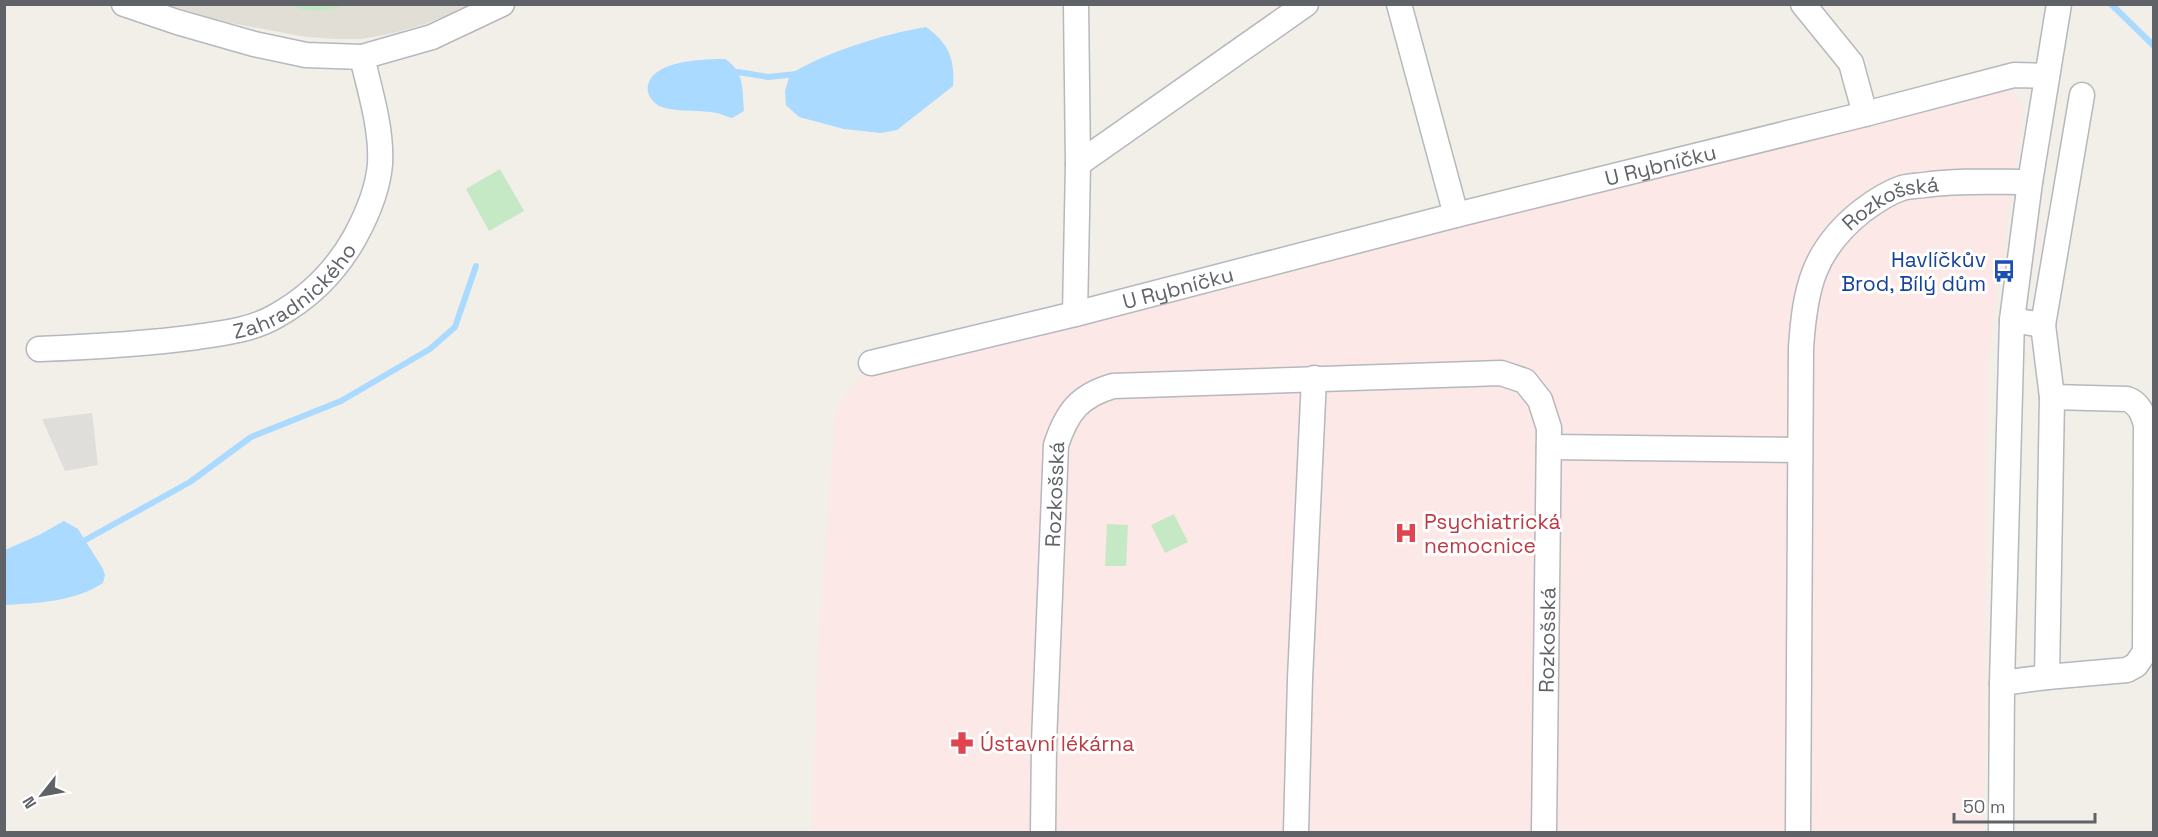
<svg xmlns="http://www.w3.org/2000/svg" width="2158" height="837" viewBox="0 0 2158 837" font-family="'Space Grotesk',sans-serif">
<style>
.industrial{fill:#e0deda}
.education{fill:#e1ded6}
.medical{fill:#fce8e6}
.green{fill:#c5e8c5}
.water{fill:#aadaff}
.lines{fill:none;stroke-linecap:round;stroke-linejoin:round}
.stream{stroke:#aadaff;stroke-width:6}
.minor-casing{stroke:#b5b8bc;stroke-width:27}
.minor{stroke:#fff;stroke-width:24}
.labels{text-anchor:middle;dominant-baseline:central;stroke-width:6;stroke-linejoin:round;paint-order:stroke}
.street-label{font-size:21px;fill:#5f6368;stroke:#fff}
.transit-label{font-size:21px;fill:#164399;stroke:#fff;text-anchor:end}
.health-label{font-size:21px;fill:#be3a42;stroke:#fff;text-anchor:start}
</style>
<rect width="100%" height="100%" fill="#f1efe8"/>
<polygon class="industrial" points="92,413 98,465 65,471 42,419"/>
<polygon class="education" points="169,5 475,5 425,24 394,33 362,39 335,39 306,37 226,22"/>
<polygon class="medical" points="1997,90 2008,91 2017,95 2023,104 2023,114 1987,365 1984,832 812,832 818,651 835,416 840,402 850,388 868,374"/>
<g class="green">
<path d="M 289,5 L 289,4 L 344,5 C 325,13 308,13 289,5 Z"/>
<polygon points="500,169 524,211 489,231 466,189"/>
<polygon points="1174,514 1188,542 1165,553 1151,525"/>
<polygon points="1107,524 1128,525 1126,566 1105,566"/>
</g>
<g class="water">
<path d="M 926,27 C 948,43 955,58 953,86 L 897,130 L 881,133 L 844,129 L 799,117 L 786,105 L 785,91 L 790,74 C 827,52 883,34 926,27 Z"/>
<path d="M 725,59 C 745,72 742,89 744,111 L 732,118 C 725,116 717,112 710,112 C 694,110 674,112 659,106 C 654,103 649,97 648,92 C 644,60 705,59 725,59 Z"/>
<path d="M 64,521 L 78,529 L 103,569 L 105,575 L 103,583 C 74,602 37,603 5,605 L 5,550 L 39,535 Z"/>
</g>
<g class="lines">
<g class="stream">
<polyline points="2111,4 2154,46"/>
<polyline points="730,74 738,72 768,77 797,74"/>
<polyline points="80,543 190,482 251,437 341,401 430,349 455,327 476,266"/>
</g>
<g class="minor-casing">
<g id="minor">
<polyline points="124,4 177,22 254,44 306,55 362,57 432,37 502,4"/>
<polyline points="1399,4 1456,215"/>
<polyline points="1803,4 1851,63 1865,114"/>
<polyline points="1078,164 1306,4"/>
<polyline points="1075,314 1078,164 1076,4"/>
<polyline points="2043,325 2082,95"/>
<path id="s1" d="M 39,349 C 92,347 144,344 197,337 C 224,333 252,330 276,316 C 310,297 336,271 355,237 C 367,215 378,189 380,164 C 382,129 370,91 362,57"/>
<path id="s2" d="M 871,363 L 1075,314 L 1456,215 L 1865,114 L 2014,75 L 2047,76"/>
<polyline points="1549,447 1800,450"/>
<path d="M 2047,677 L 2127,670 L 2136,665 L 2145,652 L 2146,425 C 2143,414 2139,403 2127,399 L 2052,397"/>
<polyline points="2002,683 2047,677 2052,397 2043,325 2012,320"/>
<path id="s3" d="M 1043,832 L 1044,743 L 1056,445 C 1067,412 1079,396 1113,386 L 1501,373 L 1525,381 L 1540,400 L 1549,428 L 1544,832"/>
<polyline points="1296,832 1300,679 1314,378"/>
<path id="s4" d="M 1798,832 L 1801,348 C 1805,288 1813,250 1862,211 C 1874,202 1887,193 1902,188 C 1909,186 1917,186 1924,185 C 1959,180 1995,182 2030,182"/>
<polyline points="2001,832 2002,683 2012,320 2030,182 2059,4"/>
</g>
</g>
<use href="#minor" class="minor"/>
</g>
<defs>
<g id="bus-bare" transform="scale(1.8)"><path d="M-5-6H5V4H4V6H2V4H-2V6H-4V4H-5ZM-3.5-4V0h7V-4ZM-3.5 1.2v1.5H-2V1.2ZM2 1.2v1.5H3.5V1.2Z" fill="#1a4fb4" stroke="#fff" stroke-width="2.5" paint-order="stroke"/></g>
<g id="hospital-bare" transform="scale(1.8)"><path d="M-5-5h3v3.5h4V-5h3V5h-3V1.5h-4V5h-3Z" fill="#e0444e" stroke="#fff" stroke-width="2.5" paint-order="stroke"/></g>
<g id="pharmacy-bare" transform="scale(1.8)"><path d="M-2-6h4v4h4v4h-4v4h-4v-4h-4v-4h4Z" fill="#e0444e" stroke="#fff" stroke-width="2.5" paint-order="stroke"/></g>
</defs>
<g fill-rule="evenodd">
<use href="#bus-bare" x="2004" y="271"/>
<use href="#hospital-bare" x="1406" y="533"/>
<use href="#pharmacy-bare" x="962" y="743"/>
</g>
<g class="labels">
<g class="street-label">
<text stroke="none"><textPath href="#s2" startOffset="814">U Rybníčku</textPath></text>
<text stroke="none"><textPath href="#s4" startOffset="670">Rozkošská</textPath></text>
<text stroke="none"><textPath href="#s1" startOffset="270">Zahradnického</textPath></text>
<text stroke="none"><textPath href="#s2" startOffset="316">U Rybníčku</textPath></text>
<text stroke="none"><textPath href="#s3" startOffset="338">Rozkošská</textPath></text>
<text transform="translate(1547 640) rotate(-89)">Rozkošská</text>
</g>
<g class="transit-label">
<text x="1986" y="259">Havlíčkův<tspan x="1986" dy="24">Brod, Bílý dům</tspan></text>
</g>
<g class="health-label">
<text x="1424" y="521">Psychiatrická<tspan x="1424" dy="24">nemocnice</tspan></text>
<text x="980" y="743">Ústavní lékárna</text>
</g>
</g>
<rect width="2158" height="837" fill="none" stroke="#5f6368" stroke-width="12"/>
<g transform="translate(42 795) rotate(239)" stroke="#ffffff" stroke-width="4.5" paint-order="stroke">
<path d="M0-4.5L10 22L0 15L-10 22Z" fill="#5f6368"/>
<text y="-9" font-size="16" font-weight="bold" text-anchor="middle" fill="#5f6368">N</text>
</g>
<path d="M1954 813v9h141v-9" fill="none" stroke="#5f6368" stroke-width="3"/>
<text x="1963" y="813" font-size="18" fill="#5f6368" stroke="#ffffff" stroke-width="4.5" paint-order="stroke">50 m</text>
</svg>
